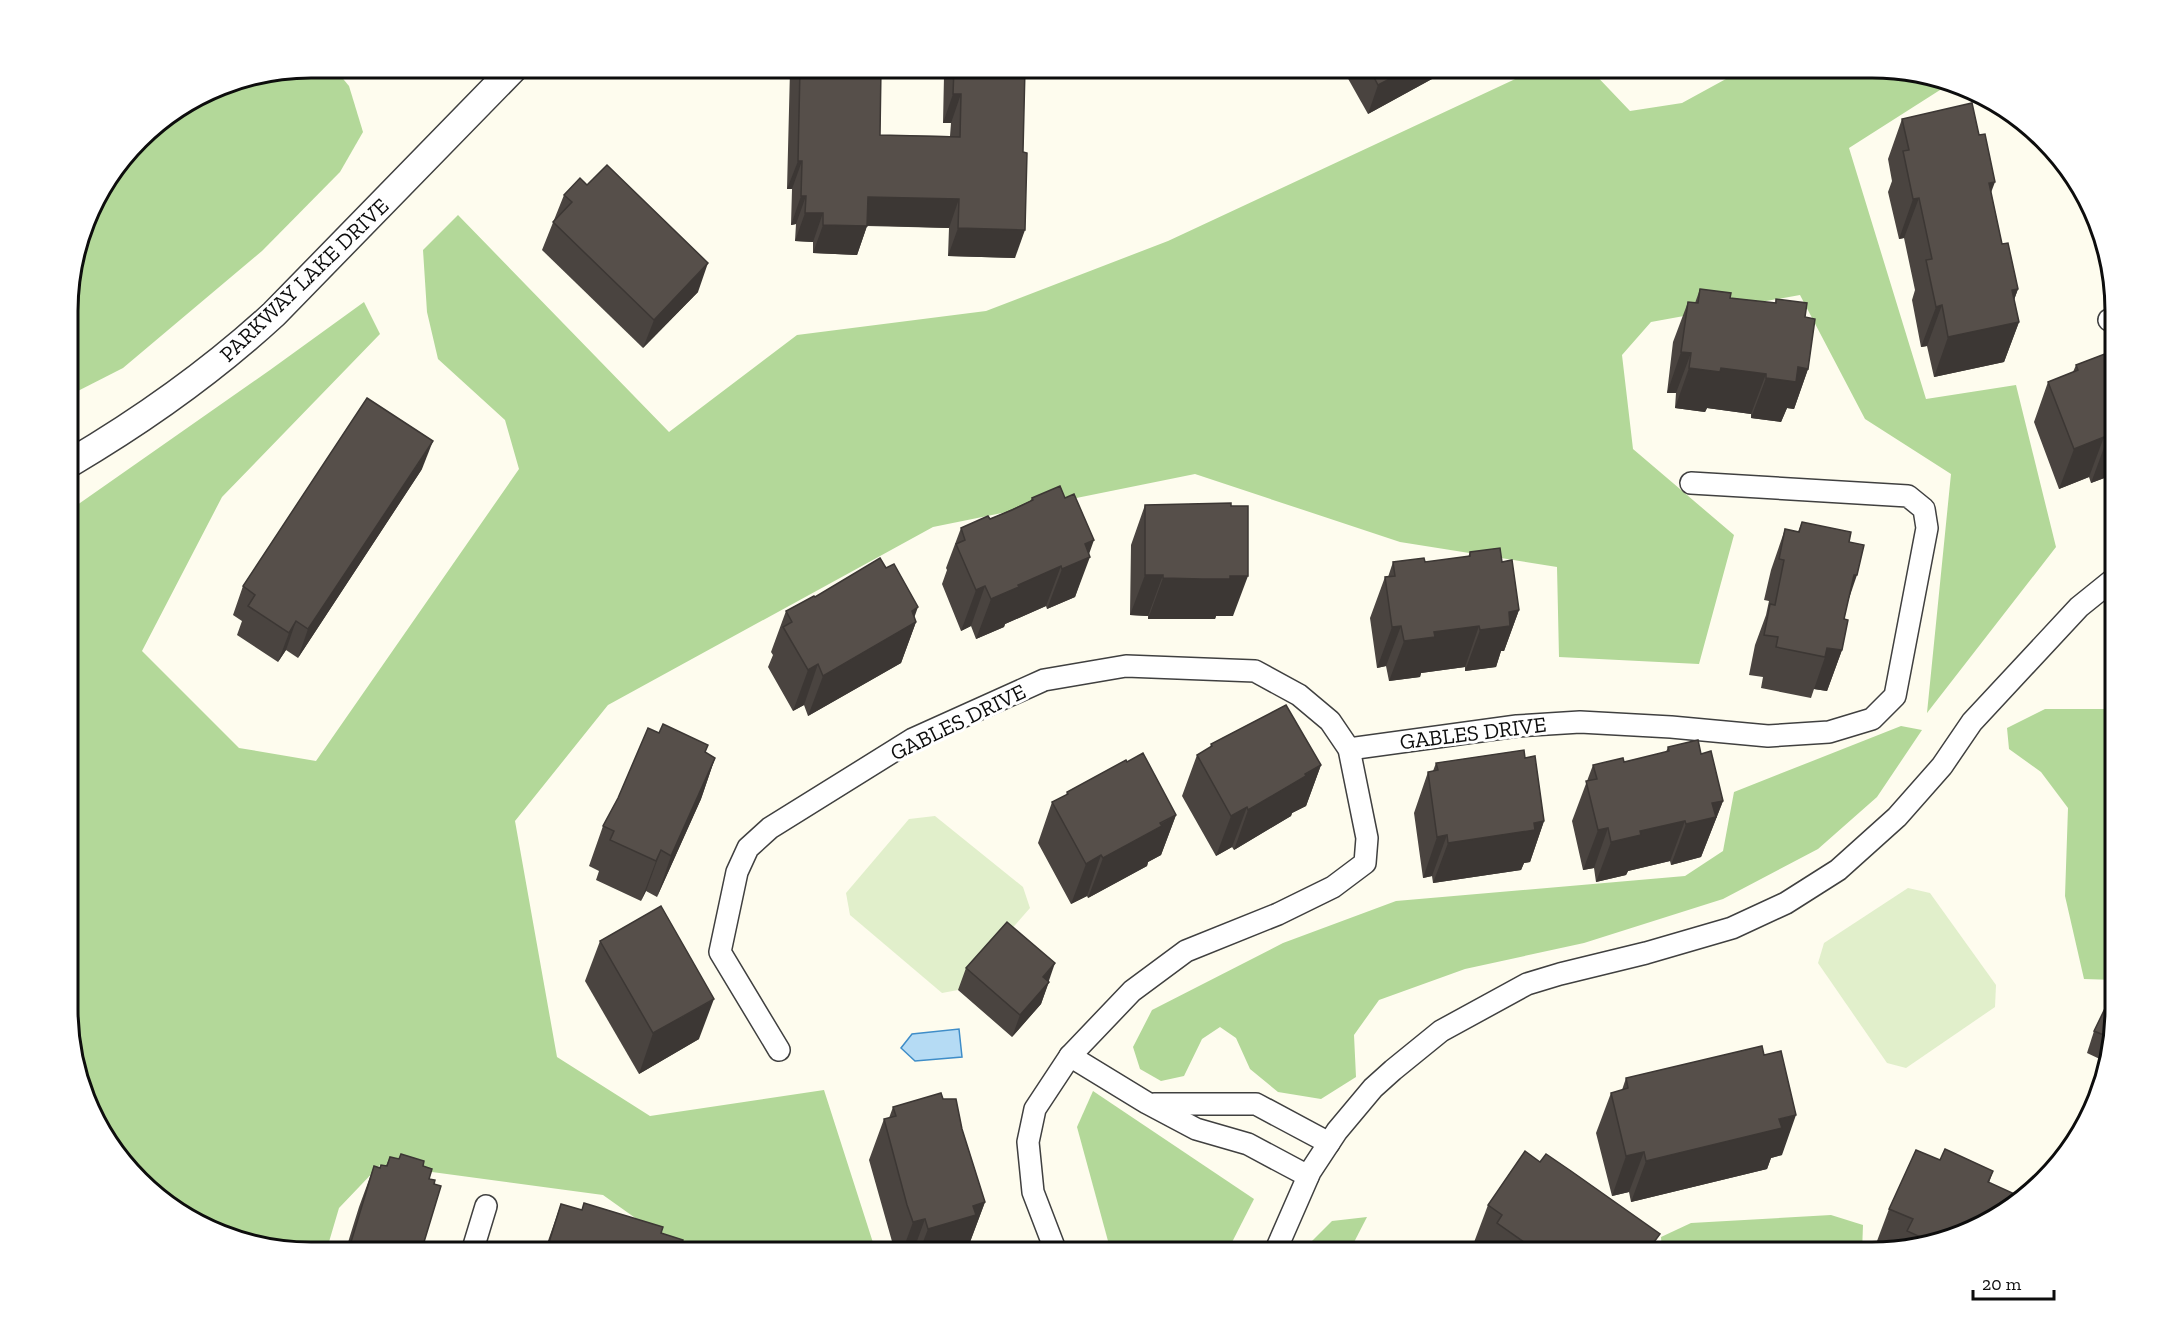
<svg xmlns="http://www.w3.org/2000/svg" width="2183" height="1320" viewBox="0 0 2183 1320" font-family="'Zilla Slab',serif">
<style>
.forest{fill:#b3d899}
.pitch{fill:#e1efcb}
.water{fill:#b5dbf4;stroke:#3f8dc8;stroke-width:1.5}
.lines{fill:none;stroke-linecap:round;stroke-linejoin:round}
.minor-casing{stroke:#404040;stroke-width:24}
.tertiary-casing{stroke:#404040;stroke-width:30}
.minor{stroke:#fff;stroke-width:21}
.tertiary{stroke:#fff;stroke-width:27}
.wall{fill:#4a4440;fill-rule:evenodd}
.shaded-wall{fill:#3c3734}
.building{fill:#564f4a;stroke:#3c3734;stroke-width:1.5}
.labels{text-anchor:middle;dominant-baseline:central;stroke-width:6;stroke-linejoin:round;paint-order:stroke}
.street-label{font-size:22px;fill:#0d0d0d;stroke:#fff}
.rim{fill:none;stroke:#0d0d0d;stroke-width:3}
</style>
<rect width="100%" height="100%" fill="#fefcee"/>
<g class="forest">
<polygon points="311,68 334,68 349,86 363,132 340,172 262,251 123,368 70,395 70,279 93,203 150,128 218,86"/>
<polygon points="1539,68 1589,68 1630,111 1682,103 1746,68 1873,68 1936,76 1956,85 1940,90 1849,148 1926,399 2016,385 2056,547 1927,713 1951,474 1865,419 1800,295 1651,322 1622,355 1633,449 1734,535 1699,664 1559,657 1557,567 1400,542 1195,474 933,527 608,705 515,821 557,1057 650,1116 824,1090 876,1252 683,1252 603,1195 380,1165 339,1208 326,1252 310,1252 247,1244 189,1220 108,1144 70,1041 70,510 270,370 364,302 380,334 222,497 142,651 239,748 316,761 519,469 505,420 438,359 427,312 423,250 458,215 669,432 797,335 986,311 1168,241"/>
<polygon points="2045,709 2115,709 2115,980 2084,979 2065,896 2068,808 2041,772 2009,749 2007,728"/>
<polygon points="1901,726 1922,730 1877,797 1818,849 1723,899 1584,943 1465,969 1379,1000 1354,1035 1356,1077 1321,1099 1278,1092 1250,1069 1236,1038 1220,1027 1202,1039 1184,1076 1161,1081 1140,1069 1133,1047 1152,1010 1283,943 1396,901 1685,876 1723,851 1734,792"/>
<polygon points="1093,1091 1254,1199 1227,1252 1111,1252 1077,1127"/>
<polygon points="1831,1215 1863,1225 1862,1252 1662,1252 1661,1237 1691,1223"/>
<polygon points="1367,1217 1349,1252 1301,1252 1332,1221"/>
</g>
<g class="pitch">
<polygon points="935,816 1023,887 1030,908 958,990 942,993 850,915 846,893 909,819"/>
<polygon points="1908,888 1930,893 1996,985 1995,1007 1906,1068 1887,1063 1818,963 1824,943"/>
</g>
<polygon class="water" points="959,1029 962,1057 915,1061 901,1048 912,1034"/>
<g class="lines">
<g class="minor-casing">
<g id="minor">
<polyline points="2109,320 2115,317"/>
<polyline points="1349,749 1517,726 1580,722 1671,727 1768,736 1829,732 1872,719 1895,696 1927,528 1924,509 1908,496 1691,483"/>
<polyline points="779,1050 720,952 737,872 748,848 770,828 913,739 1044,680 1126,666 1255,671 1299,695 1330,721 1349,749 1367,838 1365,863 1333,887 1278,914 1186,951 1132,991 1070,1056 1035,1109 1028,1142 1033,1192 1056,1252"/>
<polyline points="1070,1056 1147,1103 1196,1129 1248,1144 1308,1176"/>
<polyline points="1154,1104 1256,1104 1329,1143"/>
<polyline points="472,1252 486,1206"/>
<polyline points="1275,1252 1310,1172 1337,1131 1373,1088 1393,1070 1441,1031 1527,984 1560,974 1646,953 1732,928 1786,903 1838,870 1897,817 1942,766 1972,722 2079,607 2115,578"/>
</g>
</g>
<g class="tertiary-casing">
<path id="tertiary" d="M 70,463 C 143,420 211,372 274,314 L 514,68"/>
</g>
<use href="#minor" class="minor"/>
<use href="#tertiary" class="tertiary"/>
</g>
<g class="wall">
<path d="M 769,68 L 1025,68 L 1015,258 L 948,256 L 949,228 L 867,226 L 857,255 L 813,253 L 813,242 L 795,241 L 796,224 L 791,225 L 792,189 L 787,189 L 790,70 L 768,69 ZM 881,75 L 944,76 L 943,123 L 951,123 L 950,136 L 880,135 Z"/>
<polygon points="1342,68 1452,68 1368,114"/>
<polygon points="1469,68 1488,68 1474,75"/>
<polygon points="1902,119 1991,192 2002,244 2018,289 2014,300 2019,322 2004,362 1934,377 1927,346 1921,347 1912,300 1915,290 1904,238 1899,239 1888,192 1892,181 1888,159"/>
<polygon points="587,185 698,292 643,348 542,250 564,195"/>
<polygon points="1700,289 1730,298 1775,303 1776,299 1805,317 1808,369 1794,409 1787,408 1781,422 1751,418 1751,414 1707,408 1705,412 1675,408 1676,393 1667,393 1673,342 1688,302 1695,303"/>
<polygon points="2115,350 2115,474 2091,483 2089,477 2059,489 2034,422 2048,382 2073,372 2076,365"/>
<polygon points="422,469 298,658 286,650 278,662 237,635 242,621 233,615 243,586"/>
<polygon points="1032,498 1089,555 1075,597 1047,609 1046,606 1005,624 1004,627 976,639 971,626 961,631 942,584 947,570 946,568 961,528 990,519 1030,501"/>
<polygon points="1145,505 1233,616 1216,616 1215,619 1148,619 1148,616 1130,615 1131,545"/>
<polygon points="1802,522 1849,542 1848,601 1844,619 1842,650 1827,691 1814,689 1811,698 1761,688 1763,677 1749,675 1755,645 1766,615 1769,601 1764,600 1771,570 1785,529 1798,532"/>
<polygon points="1470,552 1502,562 1519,610 1504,651 1501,651 1496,667 1465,671 1465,667 1421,673 1420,677 1389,681 1386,666 1377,668 1370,618 1385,577 1388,577 1393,562 1425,562 1468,557"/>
<polygon points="815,597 914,618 916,622 901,663 808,716 804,705 793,711 768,667 773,655 771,652 786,611"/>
<polygon points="1211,744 1321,765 1306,806 1292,813 1291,816 1234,850 1232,847 1216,856 1182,796 1197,755 1210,748"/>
<polygon points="1668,747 1701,754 1723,801 1701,857 1671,865 1670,861 1628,871 1626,875 1596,882 1594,868 1583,870 1572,821 1593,765 1624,762 1666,752"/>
<polygon points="706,753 715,758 701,799 657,897 646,891 641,901 596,880 599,871 589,866 603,826"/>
<polygon points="1525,758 1544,821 1530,862 1524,863 1521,870 1433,883 1432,876 1423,878 1414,813 1428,772 1433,771 1436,763"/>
<polygon points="1127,762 1176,815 1161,855 1148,862 1147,866 1088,898 1087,896 1071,904 1038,843 1052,802 1066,795 1067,792"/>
<polygon points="600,941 699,1039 639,1074 585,981"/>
<polygon points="966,968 1048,982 1049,982 1041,1004 1012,1037 958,990"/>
<polygon points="2115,1025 2104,1061 2087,1053 2094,1031"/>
<polygon points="1626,1078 1782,1155 1771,1158 1767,1169 1631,1202 1629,1192 1612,1196 1596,1133 1611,1093 1622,1090"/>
<polygon points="943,1099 962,1129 985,1202 970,1242 966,1244 963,1252 895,1252 869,1160 884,1119 889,1118 893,1107"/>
<polygon points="390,1157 423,1166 429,1179 421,1252 345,1252 359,1207 374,1166 380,1168 386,1166"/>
<polygon points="1940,1160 1993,1171 1989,1183 1994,1220 1888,1252 1881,1252 1874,1249 1889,1209"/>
<polygon points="561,1204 661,1233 679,1252 544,1252"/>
<polygon points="1488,1205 1656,1243 1668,1252 1483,1252 1473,1245"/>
</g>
<g class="shaded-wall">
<polygon points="769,68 791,68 790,70 768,69"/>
<polygon points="874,68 947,68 944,76 871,75"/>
<polygon points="1411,68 1452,68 1368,114 1378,85"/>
<polygon points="1476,68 1488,68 1474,75"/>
<polygon points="953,94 961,94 951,123 943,123"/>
<polygon points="798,161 802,161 792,189 787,189"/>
<polygon points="1995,182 1980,222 1989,183"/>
<polygon points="801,196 806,196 796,224 791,225"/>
<polygon points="868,197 959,199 949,228 858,225"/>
<polygon points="1919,198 1904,238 1899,239 1913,199"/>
<polygon points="805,213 823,213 813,242 795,241"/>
<polygon points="823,225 867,226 857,255 813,253"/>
<polygon points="958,228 1025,230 1015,258 948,256"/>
<polygon points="708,263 698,292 643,348 654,320"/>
<polygon points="2018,289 2005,324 2019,322 2004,362 1934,377 1948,337 2012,290"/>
<polygon points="1942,305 1927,346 1921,347 1936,307"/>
<polygon points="1681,352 1691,353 1676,393 1667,393"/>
<polygon points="1798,367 1808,369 1794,409 1787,408 1781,422 1751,418 1766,378"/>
<polygon points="1689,368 1721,368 1766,374 1751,414 1707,408 1705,412 1675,408"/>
<polygon points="2104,437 2089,477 2059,489 2074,449"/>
<polygon points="2115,439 2115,474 2091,483 2106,442"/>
<polygon points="433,441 422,469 298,658 308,629"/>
<polygon points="1094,540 1088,557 1090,557 1075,597 1047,609 1062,569 1085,544"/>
<polygon points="1061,566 1046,606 1005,624 1004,627 976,639 991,599 1018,585"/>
<polygon points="1145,575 1163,575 1148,616 1130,615"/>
<polygon points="1854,575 1857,575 1843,616"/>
<polygon points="1230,576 1248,576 1233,616 1216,616 1215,619 1148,619 1163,578"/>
<polygon points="985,586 971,626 961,631 976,590"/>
<polygon points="918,607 912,624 916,622 901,663 808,716 823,676 912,611"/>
<polygon points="1519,610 1504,651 1501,651 1496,667 1465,671 1480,630 1509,612"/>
<polygon points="296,621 286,650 278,662 289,633"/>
<polygon points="1401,626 1386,666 1377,668 1392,627"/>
<polygon points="1479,626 1465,667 1421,673 1420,677 1389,681 1404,641 1434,632"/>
<polygon points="1827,648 1842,650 1827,691 1814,689 1825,657"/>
<polygon points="818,664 804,705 793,711 808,670"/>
<polygon points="715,758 701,799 657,897 671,856"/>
<polygon points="1321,765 1306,806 1292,813 1291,816 1234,850 1248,810"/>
<polygon points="1723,801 1701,857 1671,865 1686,824 1712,803"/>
<polygon points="1247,807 1232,847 1216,856 1231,816"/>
<polygon points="1176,815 1161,855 1148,862 1147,866 1088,898 1103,858"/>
<polygon points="1544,821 1530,862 1524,863 1521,870 1433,883 1448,843"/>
<polygon points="1685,821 1670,861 1628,871 1626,875 1596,882 1611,842 1640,831"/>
<polygon points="1608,828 1594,868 1583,870 1598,830"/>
<polygon points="1447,835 1432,876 1423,878 1437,837"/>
<polygon points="661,850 646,891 641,901 656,861"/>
<polygon points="1101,855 1087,896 1071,904 1086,864"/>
<polygon points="1055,963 1041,1004 1012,1037 1020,1015 1043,977"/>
<polygon points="714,999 699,1039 639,1074 653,1033"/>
<polygon points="1796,1115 1782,1155 1771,1158 1767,1169 1631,1202 1646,1161 1779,1119"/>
<polygon points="1644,1152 1629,1192 1612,1196 1626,1156"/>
<polygon points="985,1202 970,1242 966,1244 963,1252 919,1252 928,1229 973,1206"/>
<polygon points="925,1219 913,1252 902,1252 913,1222"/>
</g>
<g class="building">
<polygon points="800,68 881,68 880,135 960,137 961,94 953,94 954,68 1025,68 1023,152 1027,153 1025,230 958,228 959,199 868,197 867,226 823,225 823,213 805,213 806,196 801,196 802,161 798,161"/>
<polygon points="1369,68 1411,68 1378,85"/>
<polygon points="1972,103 1979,135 1985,134 1995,182 1989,183 2002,244 2008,243 2018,289 2012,290 2019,322 1948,337 1942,305 1936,307 1926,260 1932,259 1919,198 1913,199 1903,151 1909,150 1902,119"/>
<polygon points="607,165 708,263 654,320 553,222 572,202 564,195 580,178 587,185"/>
<polygon points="1700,289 1731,293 1730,298 1776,303 1776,299 1807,303 1805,317 1815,319 1808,369 1798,367 1796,382 1766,378 1766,374 1721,368 1720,372 1689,368 1691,353 1681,352 1688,302 1698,303"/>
<polygon points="2115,350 2115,439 2106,442 2104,437 2074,449 2048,382 2078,370 2076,365"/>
<polygon points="367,398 433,441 308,629 296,621 289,633 248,606 255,595 243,586"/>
<polygon points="1060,486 1065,498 1074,494 1094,540 1085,544 1090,557 1062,569 1061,566 1018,585 1019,587 991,599 985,586 976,590 956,544 965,540 961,528 988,516 990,519 1012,510 1033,500 1032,498"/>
<polygon points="1231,503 1231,506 1248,506 1248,576 1230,576 1230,579 1202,579 1163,578 1163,575 1145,575 1145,505"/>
<polygon points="1802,522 1851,532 1849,542 1864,545 1857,575 1854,575 1844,619 1848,620 1842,650 1827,648 1825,657 1776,647 1778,637 1764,635 1770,604 1775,605 1784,560 1779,559 1785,529 1799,532"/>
<polygon points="1500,548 1502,562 1512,560 1519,610 1509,612 1510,626 1480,630 1479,626 1434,632 1435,637 1404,641 1401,626 1392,627 1385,577 1395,576 1393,562 1424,558 1425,562 1470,556 1470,552"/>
<polygon points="880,558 886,568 894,564 918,607 912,611 916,622 823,676 818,664 808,670 783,627 792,622 786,611 814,596 815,597"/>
<polygon points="1286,705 1321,765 1305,774 1306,776 1248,810 1247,807 1231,816 1197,755 1212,746 1211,744"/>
<polygon points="663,724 708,745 705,752 715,758 671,856 661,850 656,861 610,840 614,831 603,826 618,798 648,728 659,733"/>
<polygon points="1698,740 1701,754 1711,751 1723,801 1712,803 1716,817 1686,824 1685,821 1640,831 1641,835 1611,842 1608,828 1598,830 1586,781 1597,779 1593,765 1623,758 1624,762 1669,751 1668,747"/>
<polygon points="1524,750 1525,758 1535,756 1544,821 1534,823 1535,830 1448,843 1447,835 1437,837 1428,772 1438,770 1436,763"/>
<polygon points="1143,753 1176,815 1160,823 1162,826 1103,858 1101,855 1086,864 1052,802 1068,794 1067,792 1126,760 1127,762"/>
<polygon points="661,906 714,999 653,1033 600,941"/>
<polygon points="1007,922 1055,963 1043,977 1049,982 1020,1015 966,968"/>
<polygon points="2115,988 2115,1025 2111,1038 2094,1031"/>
<polygon points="1762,1046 1764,1055 1781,1051 1796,1115 1779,1119 1782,1128 1646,1161 1644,1152 1626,1156 1611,1093 1628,1088 1626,1078"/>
<polygon points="941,1093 943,1099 956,1099 962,1129 985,1202 973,1206 976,1215 928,1229 925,1219 913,1222 907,1205 884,1119 896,1116 893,1107"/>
<polygon points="1945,1149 1993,1171 1988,1182 2023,1198 1994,1220 1927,1240 1907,1231 1913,1219 1889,1209 1916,1150 1940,1160"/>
<polygon points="1525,1151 1540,1162 1546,1154 1571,1171 1660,1234 1654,1242 1668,1252 1538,1252 1497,1223 1502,1215 1488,1205"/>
<polygon points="401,1154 424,1161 423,1166 432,1169 429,1179 435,1180 434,1184 441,1186 421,1252 348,1252 374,1166 380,1168 381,1165 387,1166 390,1157 399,1159"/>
<polygon points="584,1203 663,1227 661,1233 683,1240 679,1252 546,1252 561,1204 582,1210"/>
</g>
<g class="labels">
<g class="street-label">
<text transform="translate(304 280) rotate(-44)">PARKWAY LAKE DRIVE</text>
<text transform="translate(958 722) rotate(-26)">GABLES DRIVE</text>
<text transform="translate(1473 733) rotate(-7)">GABLES DRIVE</text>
</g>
</g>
<path d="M0 0H2183V1320H0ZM311 78H1872A233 233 0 0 1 2105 311V1009A233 233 0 0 1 1872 1242H311A233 233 0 0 1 78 1009V311A233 233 0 0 1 311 78Z" fill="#fff" fill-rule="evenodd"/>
<path class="rim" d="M311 78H1872A233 233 0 0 1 2105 311V1009A233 233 0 0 1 1872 1242H311A233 233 0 0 1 78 1009V311A233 233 0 0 1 311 78Z"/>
<path d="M1973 1290v9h81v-9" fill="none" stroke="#0d0d0d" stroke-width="3"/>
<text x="1982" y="1290" font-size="18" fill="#0d0d0d" stroke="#ffffff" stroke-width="4.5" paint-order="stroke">20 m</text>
</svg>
